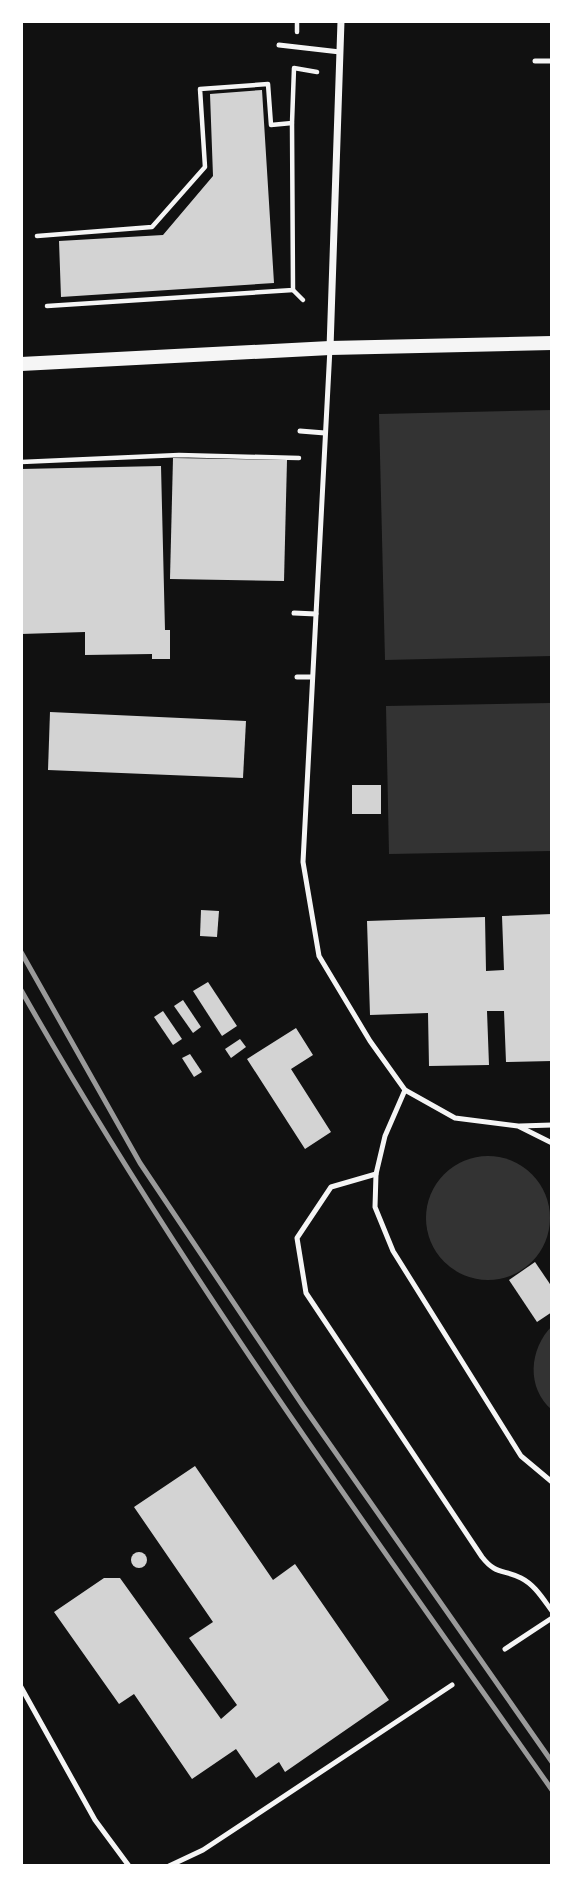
<svg xmlns="http://www.w3.org/2000/svg" width="573" height="1887" viewBox="0 0 573 1887" font-family="Commissioner,sans-serif">
<style>
.water{fill:#333}
.building{fill:#d3d3d3}
.lines{fill:none;stroke-linecap:round;stroke-linejoin:round}
.path{stroke:#f5f5f5;stroke-width:4.5}
.service{stroke:#f5f5f5;stroke-width:5}
.minor{stroke:#f5f5f5;stroke-width:7}
.secondary{stroke:#f5f5f5;stroke-width:14}
.rail{stroke:#9a9a9a;stroke-width:5}
</style>
<rect width="100%" height="100%" fill="#111"/>
<g class="water">
<polygon points="552,410 552,656 385,660 379,414"/>
<polygon points="552,703 552,851 389,854 386,706"/>
<circle cx="488" cy="1218" r="62"/>
<path d="M 552,1326 L 552,1410 C 526,1388 529,1349 552,1326 Z"/>
</g>
<g class="building">
<polygon points="262,90 274,283 61,297 59,241 163,235 213,176 210,94"/>
<polygon points="173,458 287,460 284,581 170,579"/>
<polygon points="161,466 165,630 170,630 170,659 152,659 152,654 85,655 85,632 21,634 21,469"/>
<polygon points="50,712 246,721 243,778 48,770"/>
<rect x="352" y="785" width="29" height="29"/>
<polygon points="201,910 219,911 217,937 200,936"/>
<polygon points="552,914 552,1061 506,1062 504,1011 487,1011 489,1065 429,1066 428,1013 370,1015 367,921 485,917 486,971 504,970 502,916"/>
<polygon points="208,982 237,1026 222,1036 193,991"/>
<polygon points="183,1000 201,1027 193,1033 174,1006"/>
<polygon points="163,1011 182,1039 173,1045 154,1017"/>
<polygon points="296,1028 313,1055 291,1069 331,1132 305,1149 247,1059"/>
<polygon points="240,1039 246,1047 231,1058 225,1049"/>
<polygon points="190,1054 202,1072 194,1077 182,1058"/>
<polygon points="535,1262 552,1287 552,1312 537,1322 509,1280"/>
<polygon points="195,1466 273,1580 295,1564 389,1700 285,1772 279,1762 256,1778 236,1749 192,1779 134,1694 119,1704 54,1612 104,1578 120,1578 221,1719 237,1705 189,1638 213,1622 134,1507"/>
<circle cx="139" cy="1560" r="8"/>
</g>
<g class="lines">
<g class="path">
<polyline points="297,21 297,32"/>
<polyline points="37,236 152,227 205,167 200,89 268,84 271,125 292,123 294,68 317,72"/>
<polyline points="293,290 303,300"/>
<polyline points="47,306 293,290 292,123"/>
<polyline points="21,462 179,455 299,458"/>
</g>
<g class="service">
<polyline points="279,45 340,52"/>
<polyline points="535,61 552,61"/>
<polyline points="330,348 303,862 319,956 370,1041 405,1090 455,1118 518,1126 552,1143"/>
<polyline points="300,431 325,433"/>
<polyline points="294,613 316,614"/>
<polyline points="297,677 312,677"/>
<polyline points="405,1090 385,1136 376,1174 375,1207 393,1251 521,1456 552,1482"/>
<polyline points="520,1126 552,1125"/>
<path d="M 376,1174 L 331,1187 L 297,1238 L 306,1293 L 482,1557 C 496,1575 503,1569 521,1578 C 535,1585 543,1599 552,1611"/>
<polyline points="505,1649 552,1618"/>
<polyline points="21,1687 95,1820 129,1866"/>
<polyline points="169,1866 203,1850 452,1685"/>
</g>
<polyline class="minor" points="330,348 341,21"/>
<polyline class="secondary" points="21,364 330,348 552,343"/>
<g class="rail">
<polyline points="21,952 140,1163 303,1406 552,1762"/>
<path d="M 21,990 C 179,1269 368,1528 552,1790"/>
</g>
</g>
<rect width="573" height="1887" fill="none" stroke="#ffffff" stroke-width="46"/>
</svg>
